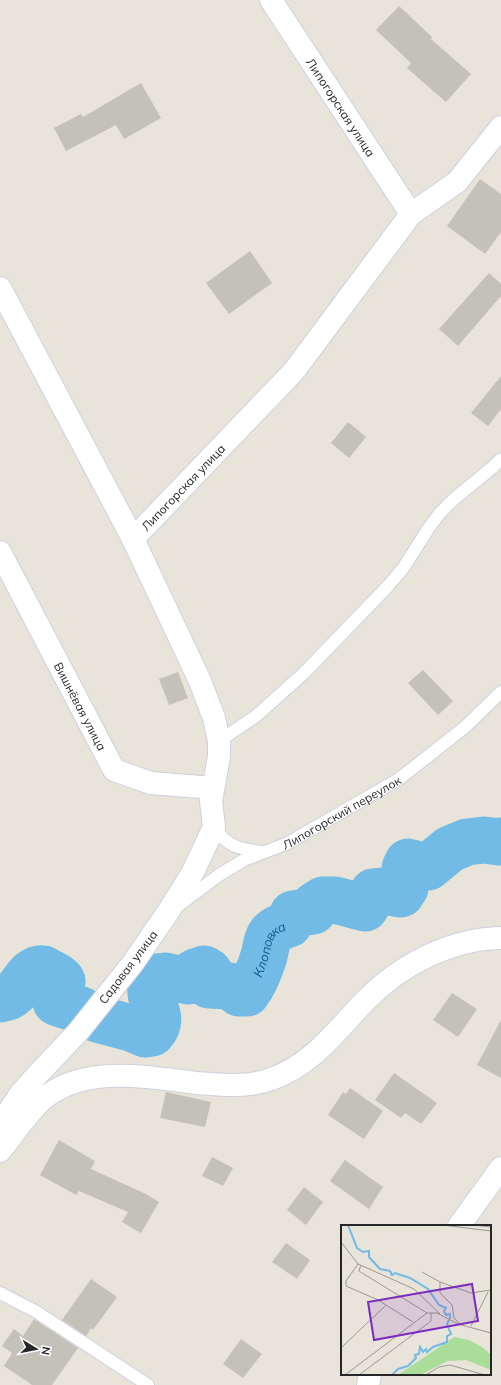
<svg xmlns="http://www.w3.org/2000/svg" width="501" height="1385" viewBox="0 0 501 1385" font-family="Mulish,sans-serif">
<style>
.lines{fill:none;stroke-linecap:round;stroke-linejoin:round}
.river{stroke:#72bbe6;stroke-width:47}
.building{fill:#c4c1b9}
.lane-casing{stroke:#cfd0e0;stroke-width:14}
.street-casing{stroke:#cfd0e0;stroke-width:24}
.lane{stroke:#fff;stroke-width:12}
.street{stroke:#fff;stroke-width:22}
.labels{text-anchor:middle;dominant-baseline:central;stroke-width:3.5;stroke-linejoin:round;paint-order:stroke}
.street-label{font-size:12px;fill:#272727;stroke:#fff}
.water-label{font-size:13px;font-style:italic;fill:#15578d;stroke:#fff}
.inset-river{fill:none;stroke:#72bbe6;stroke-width:2}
.inset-road{fill:none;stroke:#9b9892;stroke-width:1}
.view{fill:#7b2cbf;fill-opacity:0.15;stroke:#7b2cbf;stroke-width:2}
.inset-edge{fill:none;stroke:#272727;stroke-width:2}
</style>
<rect width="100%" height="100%" fill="#e9e4d9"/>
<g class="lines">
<g class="river">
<path d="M 0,999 C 3,998 7,998 10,996 C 23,989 27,967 44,969 C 49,973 59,976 62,981 L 60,988 L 61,991 L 55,998 L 56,1002 C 65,1007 74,1006 83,1011"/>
<path id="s1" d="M 97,1019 L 131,1028 L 145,1034 L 152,1033 C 167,1016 148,1005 151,985 C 152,983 155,980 156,977 L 165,976 L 189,981 L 193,976 L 195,972 L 204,969 L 209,972 L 207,978 L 209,985 L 230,986 L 239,993 L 247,993 C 255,982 260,969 264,956 C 266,949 266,942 270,935 C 274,929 283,926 289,924 L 293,914 L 313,911 L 315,905 L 323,900 L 335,900 L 365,908 L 369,901 L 373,892 L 384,891 L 401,894 L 405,888 L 404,878 L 405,868 L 408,862 C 416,863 419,867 428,867 L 450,849 L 467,842 L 484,840 L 499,842 L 501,841"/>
</g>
</g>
<g class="building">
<polygon points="399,6 432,37 431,39 471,74 446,102 407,68 411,63 376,30"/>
<polygon points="141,83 161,118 124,139 116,125 66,151 54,128 81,114 83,117"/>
<polygon points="480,179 501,194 501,232 485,254 447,226"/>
<polygon points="250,251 272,283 229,314 206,283"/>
<polygon points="489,273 501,284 501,296 458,346 439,329"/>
<polygon points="501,376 501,409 488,426 471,413"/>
<polygon points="348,422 366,437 349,458 331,443"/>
<polygon points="423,670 453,701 438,715 408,683"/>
<polygon points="178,672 188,698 169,705 159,679"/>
<polygon points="452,993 477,1009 458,1037 433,1020"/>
<polygon points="501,1020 501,1078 477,1065"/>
<polygon points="394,1073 437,1103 421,1124 405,1113 401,1118 375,1100"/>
<polygon points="350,1088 383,1111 364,1139 328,1115 343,1092 346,1094"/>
<polygon points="166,1092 211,1102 205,1127 160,1118"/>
<polygon points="59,1140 95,1161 91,1169 146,1194 159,1202 141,1233 122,1222 128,1212 79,1191 76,1195 40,1175"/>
<polygon points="212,1157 233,1168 223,1186 202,1176"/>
<polygon points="345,1160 383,1187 369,1209 330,1181"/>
<polygon points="304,1187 323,1202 306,1225 287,1210"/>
<polygon points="286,1243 310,1260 297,1279 272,1262"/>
<polygon points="91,1279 117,1297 93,1330 91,1328 86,1336 62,1320"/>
<polygon points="34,1319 78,1348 52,1385 32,1385 4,1366 12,1353 2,1346 14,1329 23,1336"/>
<polygon points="241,1339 262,1354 243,1378 223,1364"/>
</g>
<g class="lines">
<g class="lane-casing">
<g id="lane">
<polyline points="219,741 256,716 304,673 388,586 404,567 428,529 440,513 454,499 493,467 501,459"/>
<path d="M 214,827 C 227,847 240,849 262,852"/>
<path id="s2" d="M 179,905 L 219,875 L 244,860 L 288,843 L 399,779 L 465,727 L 501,692"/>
<polyline points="0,1293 35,1311 148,1385"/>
</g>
</g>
<g class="street-casing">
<g id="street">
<path id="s3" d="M 271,0 L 411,214"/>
<polyline points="0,288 133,539 200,681 214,718 219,741 219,757 211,801 214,827 193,872 168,912 133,963 78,1032 39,1073 21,1093 7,1114 0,1127"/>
<path id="s4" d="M 133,539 L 294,371 L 411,214 L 457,182 L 501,127"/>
<path id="s5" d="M 0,552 L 114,770 L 151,783 L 213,788"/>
<path d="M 0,1151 C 14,1134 26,1115 42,1100 C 83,1064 148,1077 196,1083 C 220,1085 248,1088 271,1079 C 312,1065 336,1031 365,1001 C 400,965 450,939 501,938"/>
<polyline points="459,1226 501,1168"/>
<polyline points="368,1385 370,1374"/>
</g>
</g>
<use href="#lane" class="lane"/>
<use href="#street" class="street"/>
</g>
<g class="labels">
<g class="street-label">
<text stroke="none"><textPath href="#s3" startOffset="128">Липогорская улица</textPath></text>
<text stroke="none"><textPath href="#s4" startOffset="72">Липогорская улица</textPath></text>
<text stroke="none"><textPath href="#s5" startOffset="174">Вишнёвая улица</textPath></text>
<text stroke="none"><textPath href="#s2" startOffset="188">Липогорский переулок</textPath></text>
<text transform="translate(128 967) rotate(-53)">Садовая улица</text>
</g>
<g class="water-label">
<text stroke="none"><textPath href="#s1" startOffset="281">Клоповка</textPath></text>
</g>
</g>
<g transform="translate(341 1225)">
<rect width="150" height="150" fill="#e9e4d9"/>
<path d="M 113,112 L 128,115 L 141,122 L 150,130 L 150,145 L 125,135 L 107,136 L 79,150 L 57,150 Z" fill="#a9dd99"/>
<path class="inset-river" d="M 7,0 L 16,23 L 22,27 L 28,26 L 28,32 L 39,44 L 49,46 L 51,50 L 54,48 L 69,53 L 87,64 L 98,80 L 105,83 L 103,86 L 105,90 L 109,89 L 109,94M 51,150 L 57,144 L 67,141 L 75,133 L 74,130 L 78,129 L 79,122 L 82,127 L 85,124 L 86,127 L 92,122 L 106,117 L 106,111 L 110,109 L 106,99 L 108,95"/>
<path class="inset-road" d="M 101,0 L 150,6M 132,0 L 150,2M 0,17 L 17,39 L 73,64 L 99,89M 17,39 L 5,56 L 5,61 L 37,75 L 72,97M 20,40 L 18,46 L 86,88M 81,47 L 99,57 L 130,68 L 150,65M 99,57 L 99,68 L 111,80 L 113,93 L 119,99M 130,101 L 147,67M 0,123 L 44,81M 4,150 L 86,88 L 96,88 L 117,99 L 150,108M 18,150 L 90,96 L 90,88M 85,150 L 98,142 L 109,140 L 144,150"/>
<path class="view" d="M 131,59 L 137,96 L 33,115 L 27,77 Z"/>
<rect width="150" height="150" class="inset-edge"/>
</g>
<g transform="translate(36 1349) rotate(100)" stroke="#ffffff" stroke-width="3" paint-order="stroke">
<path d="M0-3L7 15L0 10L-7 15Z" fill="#272727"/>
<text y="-6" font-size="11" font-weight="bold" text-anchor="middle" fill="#272727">N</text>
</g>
</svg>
